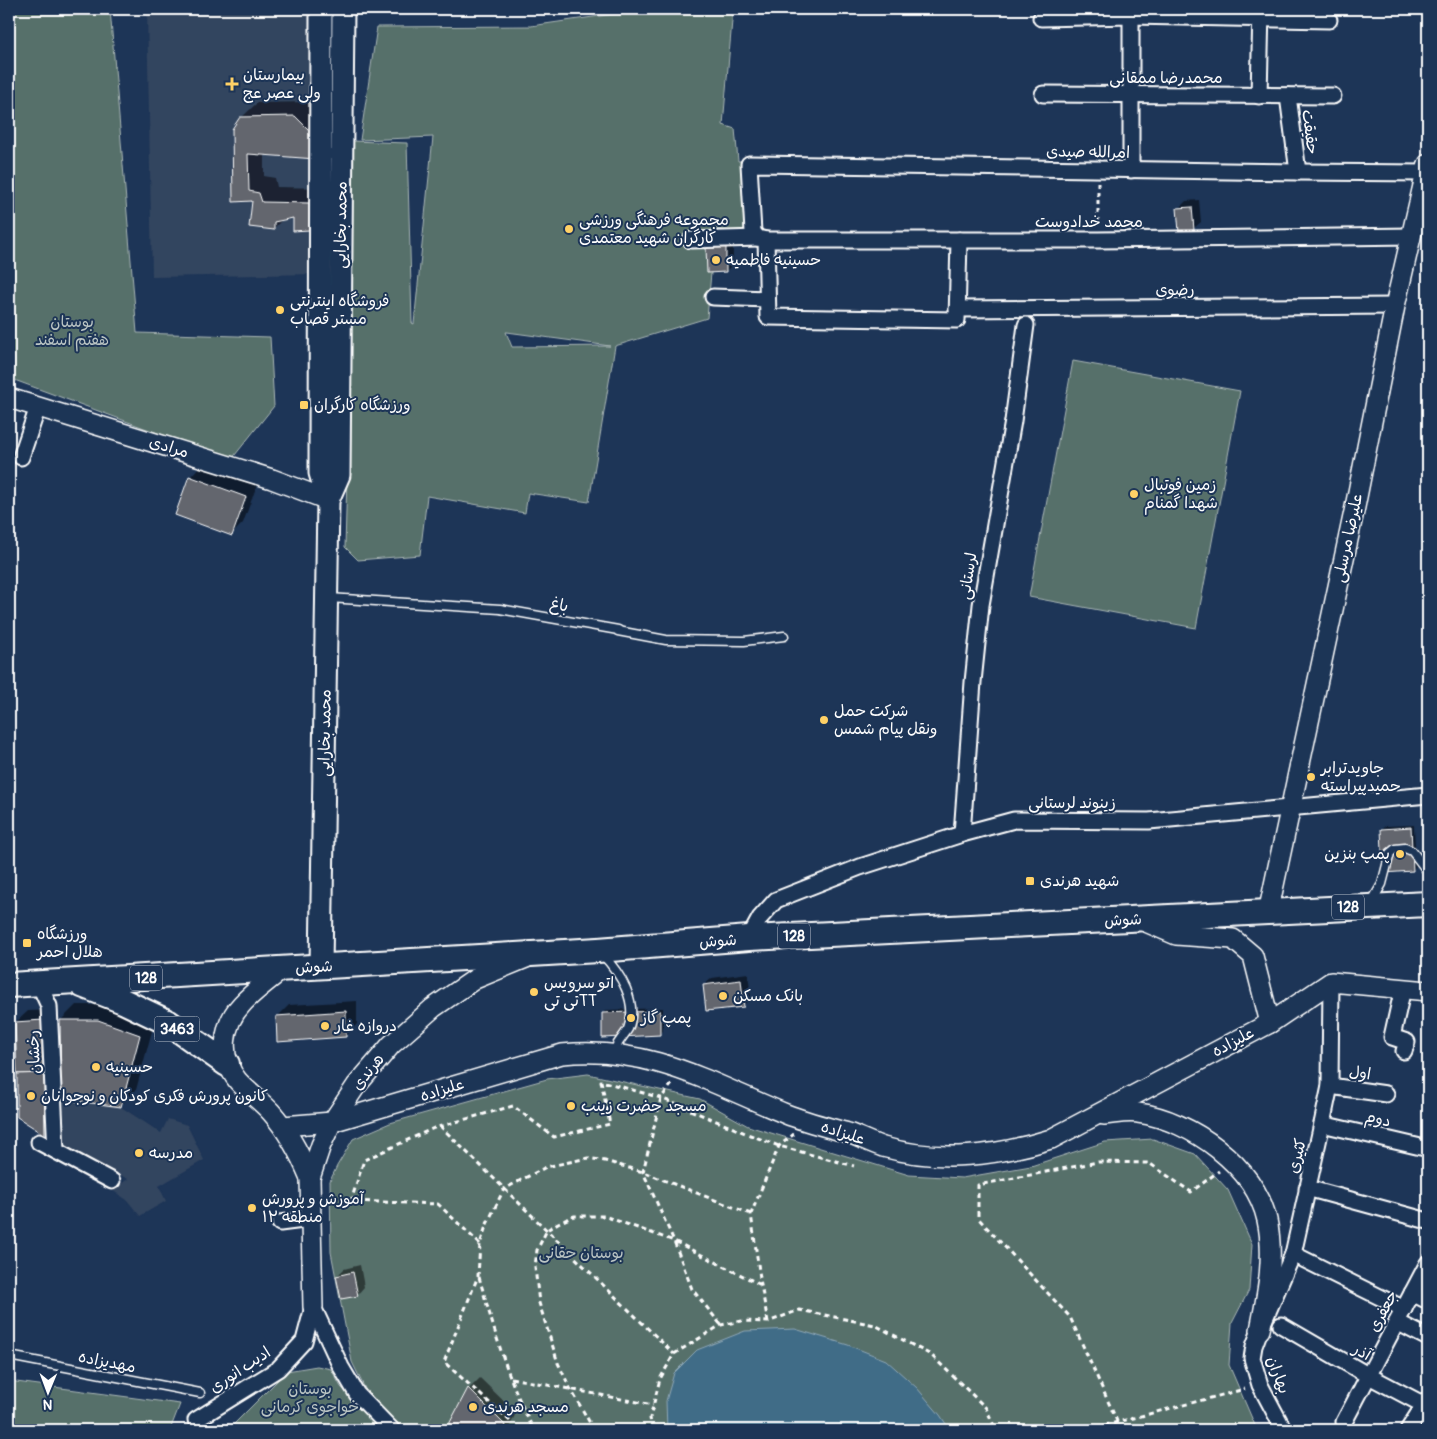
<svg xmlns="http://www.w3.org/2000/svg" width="1437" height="1439" viewBox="0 0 1437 1439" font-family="Pangolin,'Playpen Sans Arabic',sans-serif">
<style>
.built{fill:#32445e}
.green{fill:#566f6b;stroke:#aab7b5;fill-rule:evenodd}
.water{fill:#416c87;stroke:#8da7b7}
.shadow{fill:#0007}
.building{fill:#64666e;stroke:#fff}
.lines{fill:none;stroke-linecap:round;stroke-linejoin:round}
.service-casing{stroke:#fff;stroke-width:11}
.minor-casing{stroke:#fff;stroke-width:19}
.tertiary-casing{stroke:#fff;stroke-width:22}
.secondary-casing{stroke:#fff;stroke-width:25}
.primary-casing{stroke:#fff;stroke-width:28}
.path{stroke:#fff;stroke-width:3;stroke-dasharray:5 4;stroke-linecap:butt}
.service{stroke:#1d3557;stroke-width:8}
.minor{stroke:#1d3557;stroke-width:15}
.tertiary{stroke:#1d3557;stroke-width:19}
.secondary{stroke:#1d3557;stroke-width:21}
.primary{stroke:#1d3557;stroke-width:24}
.poi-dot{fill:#ffd166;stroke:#1d3557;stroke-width:2}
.labels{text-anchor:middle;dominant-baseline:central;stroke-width:4;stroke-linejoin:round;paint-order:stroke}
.shield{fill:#1d3557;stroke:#bbc2cd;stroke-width:1}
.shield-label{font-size:15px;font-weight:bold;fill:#fff}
.poi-label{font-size:16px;fill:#fff;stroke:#1d3557;text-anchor:start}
.street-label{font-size:16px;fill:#fff;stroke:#1d3557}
.park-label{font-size:16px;fill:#bbc5c4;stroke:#1d3557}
</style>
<rect width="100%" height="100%" fill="#1d3557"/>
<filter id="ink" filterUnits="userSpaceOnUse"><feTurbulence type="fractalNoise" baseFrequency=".02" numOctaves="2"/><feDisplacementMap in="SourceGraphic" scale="10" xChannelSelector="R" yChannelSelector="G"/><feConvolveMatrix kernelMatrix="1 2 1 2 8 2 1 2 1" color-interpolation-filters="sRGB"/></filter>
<g filter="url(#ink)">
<g class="built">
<polygon points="147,9 314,9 318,274 152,277"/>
<polygon points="61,1099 121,1107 161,1133 168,1119 187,1125 204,1160 159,1186 166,1201 140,1216 127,1200 112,1190 128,1179 64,1146"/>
</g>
<g class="green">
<polygon points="9,9 110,9 137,333 270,337 274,406 231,460 9,378"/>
<path d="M 648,9 L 733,9 L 723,125 L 735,129 L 738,161 L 743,161 L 747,233 L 715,229 L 715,228 L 707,318 L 615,346 L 589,502 L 528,493 L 525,513 L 427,496 L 420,555 L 358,560 L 345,547 L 348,441 L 351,141 L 407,143 L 412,323 L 414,324 L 433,137 L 360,140 L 377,27 L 531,26 ZM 506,332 L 507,332 L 610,346 L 512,347 Z"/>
<polygon points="1073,361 1240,391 1196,628 1029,597"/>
<polygon points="588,1074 700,1099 748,1126 909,1175 962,1178 1031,1166 1105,1142 1153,1139 1195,1154 1228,1190 1252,1244 1249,1290 1232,1323 1229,1365 1257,1430 399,1430 373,1405 352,1362 331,1252 330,1181 337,1166 353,1139 390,1123 547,1079"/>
<polygon points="317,1366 331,1369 341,1387 382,1430 228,1430 287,1371"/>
<polygon points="9,1381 180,1404 170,1430 9,1430"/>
</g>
<polygon class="water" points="795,1329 848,1345 886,1360 917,1388 940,1415 950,1430 667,1430 666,1401 674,1373 697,1350 745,1331"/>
<g class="shadow">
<polygon points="311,102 331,142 264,153 264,176 275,178 277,187 324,188 324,213 309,229 294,216 283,219 273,229 253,199 234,200 241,118 257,103"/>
<polygon points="1199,200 1201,222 1193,229 1179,208 1186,201"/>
<polygon points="733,240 733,264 726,271 708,248 715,241"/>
<polygon points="201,465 257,485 243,523 232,534 190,477"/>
<polygon points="1414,825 1416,866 1413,870 1382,829 1385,826"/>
<polygon points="748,973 751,998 743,1005 704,985 712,978"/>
<polygon points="357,1001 357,1024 346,1036 277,1017 289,1005"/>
<polygon points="76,1005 114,1005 155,1020 136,1090 120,1106 61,1020"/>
<polygon points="663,1008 663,1031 659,1034 603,1013 606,1010"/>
<polygon points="54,1010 56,1122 45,1133 16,1022 28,1011"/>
<polygon points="360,1265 364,1287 357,1295 337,1276 344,1269"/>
<polygon points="480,1378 516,1413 508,1430 448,1430 469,1389"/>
</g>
<g class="building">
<polygon points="295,116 308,129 316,159 248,154 249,191 259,193 262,202 309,203 309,230 293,231 293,218 274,222 274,230 249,227 252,201 233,202 232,129 240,117"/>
<polygon points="1192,207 1194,230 1179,232 1177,208"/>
<polygon points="706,247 726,247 726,272 707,273"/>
<polygon points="189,476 246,497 232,536 175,515"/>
<polygon points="1411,827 1413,871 1383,873 1381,829"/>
<polygon points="741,980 744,1007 706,1011 703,985"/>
<polygon points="346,1011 346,1037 277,1042 276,1016"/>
<polygon points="660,1011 660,1035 602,1038 602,1013"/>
<polygon points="43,1020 44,1073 17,1074 15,1022"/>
<polygon points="60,1020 98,1020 140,1035 121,1107 61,1099"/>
<polygon points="44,1073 45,1135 17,1117 17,1074"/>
<polygon points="353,1272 358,1296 341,1299 336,1276"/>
<polygon points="468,1388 505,1425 503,1430 446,1430"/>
</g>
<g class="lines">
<g class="service-casing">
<g id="service">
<polyline points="329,598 500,609 618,630 618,631 666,640 744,641 784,636"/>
<polyline points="1371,903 1382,884 1390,853 1395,849 1405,848 1412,851 1428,872"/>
<path d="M 602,954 C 620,973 639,1002 628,1029 C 625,1034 620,1040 617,1045"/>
<polyline points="9,1356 200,1393"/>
</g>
</g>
<g class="minor-casing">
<g id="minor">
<polyline points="1041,18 1131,16 1329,20"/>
<polyline points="1043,94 1333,96"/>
<polyline points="1259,96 1261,9"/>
<polyline points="1288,96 1298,172"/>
<polyline points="1131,170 1131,16"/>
<polyline points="691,240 758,238"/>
<polyline points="766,240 1098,240 1412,236"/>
<polyline points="959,240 957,320 768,317 766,240 758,238 753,232 749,164 1298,172 1427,173"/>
<polyline points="713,297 767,299"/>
<polyline points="957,309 1395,306"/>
<polyline points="21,457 38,407"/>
<polyline points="962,834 973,682 981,605 1013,421 1026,325"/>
<polyline points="749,938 760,918 776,900 860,867 962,834 1014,820 1149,821 1428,795"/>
<polyline points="39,984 49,1006 56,1151"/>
<polyline points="1403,988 1392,1037 1407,1042 1404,1051"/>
<polyline points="1330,1086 1386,1094"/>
<polyline points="1322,1124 1425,1148"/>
<polyline points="39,1142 112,1181"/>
<polyline points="1307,1188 1428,1221"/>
<polyline points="280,1223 311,1219"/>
<polyline points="1293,1254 1404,1309"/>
<polyline points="1412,1293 1428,1301"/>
<polyline points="313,1307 341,1367 357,1394 392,1430"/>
<polyline points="1397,1322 1428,1338"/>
<polyline points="1281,1325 1369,1376 1428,1407"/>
<polyline points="196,1420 278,1369 304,1341 313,1307"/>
<polyline points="1344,1422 1428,1263"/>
<polyline points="1284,1430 1260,1385 1252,1358 1254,1346 1260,1330 1293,1254 1322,1124 1330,1086 1331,982"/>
<polyline points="1408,1430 1428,1399"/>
</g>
</g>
<g class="tertiary-casing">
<g id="tertiary">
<polyline points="9,398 272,479 328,500"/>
<polyline points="1268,913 1355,507 1395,306 1428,164"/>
<polyline points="1141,920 1176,935 1233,939 1253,956 1270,1023"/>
<path d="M 283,969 C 269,980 254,991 242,1004 C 222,1025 219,1058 238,1081 C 248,1092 261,1101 271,1112 C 289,1132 300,1154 310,1178"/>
<path d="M 1104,1115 C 1115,1114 1128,1111 1138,1113 C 1191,1120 1255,1166 1267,1220 C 1275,1257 1267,1294 1260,1330"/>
<path d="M 283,1126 L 332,1122 L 562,1054 C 649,1045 710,1083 786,1114 C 806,1122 827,1127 848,1133 C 860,1137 871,1143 883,1147 C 940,1163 996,1156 1051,1139 L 1270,1023 L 1331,982 L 1428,991"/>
<polyline points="313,1307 310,1178 321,1145 332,1122 356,1086 391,1045 433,1008 475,979 526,958"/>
</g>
</g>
<g class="secondary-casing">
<g id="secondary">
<polyline points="328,500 339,475 343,9"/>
<polyline points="321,967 328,500 320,473 321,9"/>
</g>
</g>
<g class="primary-casing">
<g id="primary">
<polyline points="9,985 598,950 749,938 1428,904"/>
<polyline points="82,985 123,1001 169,1023 227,1064"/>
</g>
</g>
<g class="path">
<polyline points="1098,182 1098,226"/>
<polyline points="672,1084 661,1098 643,1172 674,1241 692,1289 721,1325"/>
<polyline points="440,1126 674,1354"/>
<polyline points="480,1244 438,1204 351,1201 364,1160 434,1128 513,1106 554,1137 610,1124 601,1081 661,1098 750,1135 779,1146 854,1166"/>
<path d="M 479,1277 C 494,1329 508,1382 534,1430"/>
<polyline points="768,1322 761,1285 751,1214 779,1146 794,1134"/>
<polyline points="511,1378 653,1405"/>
<polyline points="510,1421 444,1362 478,1276 480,1244 486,1226 504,1189 546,1167 588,1158 605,1161 643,1172 751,1214"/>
<polyline points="9,1429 14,1430"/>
<polyline points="594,1430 570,1388 558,1363 539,1303 535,1267 537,1250 547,1230 558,1223 574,1216 604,1216 674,1241 761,1285"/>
<polyline points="652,1430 650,1418 660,1379 674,1354 721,1325 742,1321 768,1322 799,1310 875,1325 931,1355 986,1408 996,1430"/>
<polyline points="1087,1430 1245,1389"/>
<polyline points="1121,1430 1070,1317 978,1218 978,1185 1098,1162 1149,1163 1191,1192 1219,1171"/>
</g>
<use href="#service" class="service"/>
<use href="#minor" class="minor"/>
<use href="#tertiary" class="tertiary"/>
<use href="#secondary" class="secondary"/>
<use href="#primary" class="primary"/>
</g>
</g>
<g class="poi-dot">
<path d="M229.5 76.5h5v5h5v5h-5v5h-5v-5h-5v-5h5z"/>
<circle cx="569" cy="229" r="5"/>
<circle cx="716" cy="260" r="5"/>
<circle cx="280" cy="310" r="5"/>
<rect x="299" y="400" width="10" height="10" rx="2.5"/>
<circle cx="1134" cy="494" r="5"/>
<circle cx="824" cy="720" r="5"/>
<circle cx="1311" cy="777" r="5"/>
<circle cx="1400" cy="854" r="5"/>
<rect x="1025" y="876" width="10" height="10" rx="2.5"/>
<rect x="22" y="938" width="10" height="10" rx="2.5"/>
<circle cx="534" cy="992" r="5"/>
<circle cx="723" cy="996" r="5"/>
<circle cx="631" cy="1018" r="5"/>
<circle cx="325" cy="1026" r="5"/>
<circle cx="96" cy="1067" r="5"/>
<circle cx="31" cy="1096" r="5"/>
<circle cx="571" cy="1106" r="5"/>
<circle cx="139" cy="1153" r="5"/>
<circle cx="252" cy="1208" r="5"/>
<circle cx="473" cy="1407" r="5"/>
</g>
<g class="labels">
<g class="shield">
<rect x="1332" y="894.5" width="32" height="25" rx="4"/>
<rect x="778" y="923.5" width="32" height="25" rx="4"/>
<rect x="130" y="965.5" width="32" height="25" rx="4"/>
<rect x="154.5" y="1016.5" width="45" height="25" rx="4"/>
</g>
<g class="shield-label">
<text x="1348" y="907">128</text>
<text x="794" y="936">128</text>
<text x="146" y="978">128</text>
<text x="177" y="1029">3463</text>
</g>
<g class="poi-label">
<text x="243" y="75">بیمارستان<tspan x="243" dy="18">ولی عصر عج</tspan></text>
<text x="579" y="220">مجموعه فرهنگی ورزشی<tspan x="579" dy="18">کارگران شهید معتمدی</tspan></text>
<text x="726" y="260">حسینیه فاطمیه</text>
<text x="290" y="301">فروشگاه اینترنتی<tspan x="290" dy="18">مستر قصاب</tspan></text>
<text x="314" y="405">ورزشگاه کارگران</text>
<text x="1144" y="485">زمین فوتبال<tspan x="1144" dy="18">شهدا گمنام</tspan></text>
<text x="834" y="711">شرکت حمل<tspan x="834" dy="18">ونقل پیام شمس</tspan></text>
<text x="1321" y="768">جاویدترابر<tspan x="1321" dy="18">حمیدپیراسته</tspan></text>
<text x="1390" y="854" text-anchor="end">پمپ بنزین</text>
<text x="1040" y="881">شهید هرندی</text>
<text x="37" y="934">ورزشگاه<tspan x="37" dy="18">هلال احمر</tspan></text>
<text x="544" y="983">اتو سرویس<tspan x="544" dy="18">تی تیTT</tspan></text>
<text x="733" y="996">بانک مسکن</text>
<text x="641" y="1018">پمپ گاز</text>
<text x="335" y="1026">دروازه غار</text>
<text x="106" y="1067">حسینیه</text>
<text x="41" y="1096">کانون پرورش فکری کودکان و نوجوانان</text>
<text x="581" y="1106">مسجد حضرت زینب</text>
<text x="149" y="1153">مدرسه</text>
<text x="262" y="1199">آموزش و پرورش<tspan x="262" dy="18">منطقه ۱۲</tspan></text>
<text x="483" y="1407">مسجد هرندی</text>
</g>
<g class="street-label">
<text x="1166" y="78">محمدرضا ممقانی</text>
<text transform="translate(1310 132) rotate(83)">حقیقت</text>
<text transform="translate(1088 152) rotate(1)">امرالله صیدی</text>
<text x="1089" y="222">محمد خدادوست</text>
<text transform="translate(341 225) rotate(-89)">محمد بخارایی</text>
<text x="1175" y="290">رضوی</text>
<text transform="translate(169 447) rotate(17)">مرادی</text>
<text transform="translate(1348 538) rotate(-78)">علیرضا مرسلی</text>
<text transform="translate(968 576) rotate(-81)">لرستانی</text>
<text transform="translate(559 605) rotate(10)">باغ</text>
<text transform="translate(325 733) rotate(-89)">محمد بخارایی</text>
<text x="1072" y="803">زینوند لرستانی</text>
<text transform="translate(1123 920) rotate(-3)">شوش</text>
<text transform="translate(718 941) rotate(-4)">شوش</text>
<text transform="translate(314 967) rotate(-3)">شوش</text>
<text transform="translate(1233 1042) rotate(-28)">علیزاده</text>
<text transform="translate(34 1052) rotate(-93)">رخشان</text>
<text transform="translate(368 1072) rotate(-51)">هرندی</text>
<text transform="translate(1360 1073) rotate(8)">اول</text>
<text transform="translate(442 1090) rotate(-17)">علیزاده</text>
<text transform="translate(1378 1119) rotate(13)">دوم</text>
<text transform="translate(843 1133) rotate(18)">علیزاده</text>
<text transform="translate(1297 1156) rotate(-76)">کثیری</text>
<text transform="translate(1383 1311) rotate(-62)">جعفری</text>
<text transform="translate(1362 1352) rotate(30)">آذر</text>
<text transform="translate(107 1362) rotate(11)">مهدیزاده</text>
<text transform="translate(240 1370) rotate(-34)">ادیب انوری</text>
<text transform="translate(1278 1375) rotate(69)">بهاران</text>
</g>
<g class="park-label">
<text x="72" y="322">بوستان<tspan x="72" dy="18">هفتم اسفند</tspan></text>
<text x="581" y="1253">بوستان حقانی</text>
<text x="310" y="1389">بوستان<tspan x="310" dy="18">خواجوی کرمانی</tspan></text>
</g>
</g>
<rect width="1437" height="1439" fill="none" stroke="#1d3557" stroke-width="30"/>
<rect x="15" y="15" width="1407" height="1409" fill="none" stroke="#fff" stroke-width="2" filter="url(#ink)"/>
<g transform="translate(48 1392) rotate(181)" stroke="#1d3557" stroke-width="4" paint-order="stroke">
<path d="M0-4L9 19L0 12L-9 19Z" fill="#ffffff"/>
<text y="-8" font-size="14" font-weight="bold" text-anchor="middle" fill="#ffffff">N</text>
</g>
</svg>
